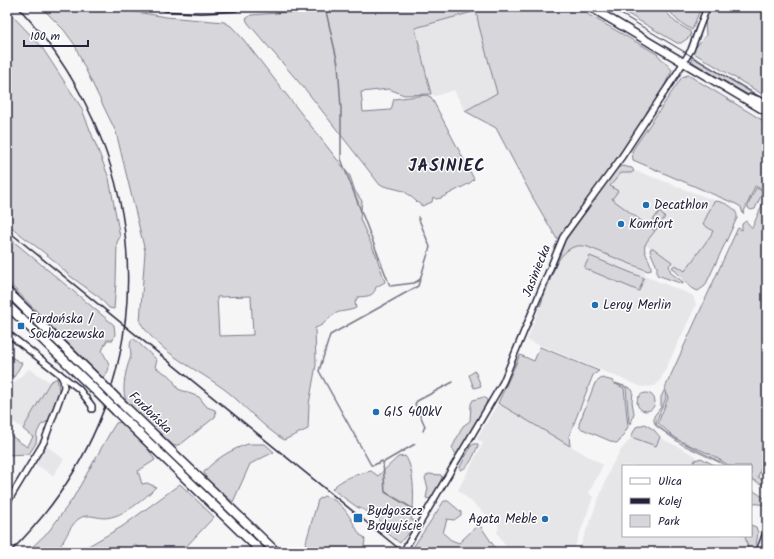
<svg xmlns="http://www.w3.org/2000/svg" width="774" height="559" viewBox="0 0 774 559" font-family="Kalam,sans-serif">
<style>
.built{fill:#e6e6e9}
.green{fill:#d7d7db;stroke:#7c7c8b;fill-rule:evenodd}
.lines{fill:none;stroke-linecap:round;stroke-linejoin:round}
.stream{stroke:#767685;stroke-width:1.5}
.street-casing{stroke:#22223b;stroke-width:8}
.secondary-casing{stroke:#22223b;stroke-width:10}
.primary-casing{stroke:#22223b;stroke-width:11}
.street{stroke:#fff;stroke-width:5}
.secondary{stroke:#fff;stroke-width:7}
.primary{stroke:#fff;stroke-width:8}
.tram{stroke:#22223b;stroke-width:1}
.rail{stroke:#22223b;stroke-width:1.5}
.primary-bridge-casing{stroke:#22223b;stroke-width:11;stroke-linecap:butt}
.primary-bridge{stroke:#fff;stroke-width:8}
.poi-dot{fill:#1f6fb2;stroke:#fff;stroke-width:1.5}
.labels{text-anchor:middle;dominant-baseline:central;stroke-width:3;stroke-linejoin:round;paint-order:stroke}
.poi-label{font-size:13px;fill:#22223b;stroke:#fff;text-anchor:start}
.street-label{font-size:13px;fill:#22223b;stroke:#fff}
.district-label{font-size:17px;font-weight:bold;letter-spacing:1px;fill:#22223b;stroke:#fff}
</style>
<rect width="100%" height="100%" fill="#f6f6f7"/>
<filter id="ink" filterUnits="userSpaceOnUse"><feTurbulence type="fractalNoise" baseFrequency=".025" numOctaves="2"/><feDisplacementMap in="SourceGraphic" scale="8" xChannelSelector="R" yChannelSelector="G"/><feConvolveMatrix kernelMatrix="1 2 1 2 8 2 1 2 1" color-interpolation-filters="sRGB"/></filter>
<g filter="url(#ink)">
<g class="built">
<polygon points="476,11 497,93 465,111 454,90 436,96 431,94 415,28"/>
<polygon points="622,168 642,173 716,201 716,231 685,275 647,245 635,263 591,246 644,271 645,276 692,295 694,298 696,305 660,381 655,386 642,387 527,340 559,256 606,194"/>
<polygon points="29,369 50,382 23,429 7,417 7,389"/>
<polygon points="498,403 603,465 589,493 593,497 573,552 509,552 497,533 499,526 458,490 483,443 477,439"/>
<polygon points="637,431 655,435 696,456 698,461 696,466 623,466 623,536 748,536 751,552 578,552 611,467 620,451"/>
<polygon points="45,445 64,459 53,476 34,463"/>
</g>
<g class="green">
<path d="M 41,7 L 107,7 L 166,17 L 224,22 L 231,26 L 243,39 L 350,176 L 355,191 L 362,201 L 360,219 L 376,255 L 385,282 L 376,287 C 374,297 367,296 358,297 L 355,302 L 356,308 C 348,312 340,310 333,315 C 325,320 327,324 315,328 L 316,365 L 309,404 L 308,429 L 284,440 C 263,427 247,408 228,392 C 198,369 161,355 140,322 L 145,251 L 116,132 L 82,62 L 75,45 L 64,30 ZM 251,296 L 253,335 L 219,336 L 217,297 Z"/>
<polygon points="314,7 575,7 657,54 672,70 659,97 647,111 645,119 562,236 557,239 533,198 496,128 465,111 497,93 479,26 476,11 415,28 431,94 404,95 389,89 361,92 363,112 391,110 394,99 426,95 431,97 474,179 470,183 441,198 436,199 433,197 432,202 422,206 404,191 380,185 309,94 248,23 246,19 251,15 305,11"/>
<polygon points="616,7 662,7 675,22 690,31 691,36 681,43 677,43"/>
<polygon points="666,7 701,7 692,30 678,21"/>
<polygon points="710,7 767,7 767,97 692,52 706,35 705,19"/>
<polygon points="7,10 41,46 81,107 109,178 120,237 117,242 116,283 114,309 109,308 99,297 70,276 51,258 11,227 7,214"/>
<polygon points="690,56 767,102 750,96 694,63"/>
<polygon points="688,75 767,123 767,185 763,190 755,186 743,214 741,207 736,204 633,160 632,151 682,77"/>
<path d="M 622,166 L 632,168 L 634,171 L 631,173 L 621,173 L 610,186 L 618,191 L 612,199 L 655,231 C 652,235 647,240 645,245 C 642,252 652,261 651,270 L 648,271 L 588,247 C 558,237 547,287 540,306 L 565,241 L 617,168 Z"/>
<polygon points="756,188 763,191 755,209 751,210 748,208 748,205"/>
<polygon points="767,194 767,452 758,477 767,483 767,487 751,479 751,466 730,466 710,454 678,440 658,423 668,398 665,388 736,232 738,228 742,230 742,224 746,221 752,228"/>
<path d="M 715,201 C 725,202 738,208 737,218 L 705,286 L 698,291 L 691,288 L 672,267 L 676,265 L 685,271 L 711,235 L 713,231 L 703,224 L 713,203 Z"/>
<polygon points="659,212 665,217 656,230 649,225"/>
<path d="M 7,236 L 114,325 L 115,334 L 113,340 L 107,340 L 102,351 C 109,363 113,369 102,378 L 7,281 Z"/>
<polygon points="651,248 653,248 672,262 669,266 671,273 683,282 683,284 657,275 657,267 650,251"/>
<polygon points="590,256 644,278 639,291 584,268"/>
<polygon points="7,296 102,387 100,391 7,302"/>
<path d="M 133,338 L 157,360 L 155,367 L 171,377 L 178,389 L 199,397 L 207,407 L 215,410 L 216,414 L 215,417 L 181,444 L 174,446 C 166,438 127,406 125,398 C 122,387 126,369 130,359 C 133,352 127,345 133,338 Z"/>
<polygon points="540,347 599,371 593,375 569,436 570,446 498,403 520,355 534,361"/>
<polygon points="7,355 22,363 14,377 7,373"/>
<polygon points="475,371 481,386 474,388 469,375"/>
<polygon points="57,378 60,396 52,415 48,421 41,425 37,433 36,443 29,454 7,455 7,433 27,447 33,437 23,429 50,382"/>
<polygon points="602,378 613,381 613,383 624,388 628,427 619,442 615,443 580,428 579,424 595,383"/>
<polygon points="615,383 630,388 633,391 632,402 634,413 631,424 629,423 626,387"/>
<path d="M 665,389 L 666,398 L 656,422 L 657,425 C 679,444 703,451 727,466 L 681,444 L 656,426 L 654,421 L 654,416 L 661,407 L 661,397 Z"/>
<circle cx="646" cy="402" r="9"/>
<polygon points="484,397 487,400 485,409 458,454 456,454 452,448 463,426 470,421 471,404 473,400"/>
<polygon points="120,405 182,465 173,463 118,409"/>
<path d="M 121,422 C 135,432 146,445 155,460 L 138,471 L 142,484 L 147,483 L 156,487 C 143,500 124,517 104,518 C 99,518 91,515 86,516 C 69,518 66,546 54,551 C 47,554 35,552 27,552 L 49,531 L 72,500 L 111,431 L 116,423 Z"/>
<polygon points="645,424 654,430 660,437 656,446 631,437 636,427"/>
<path d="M 248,444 L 265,444 L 274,452 L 250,464 L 233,502 L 206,479 L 204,472 C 215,459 232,449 248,444 Z"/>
<path d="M 474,444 L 478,444 L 478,446 C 474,454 470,468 460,470 L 460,467 L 471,446 Z"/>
<path d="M 405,456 C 415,468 415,506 411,520 L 418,521 C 415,529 405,535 400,543 L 381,528 L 383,525 L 376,515 L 357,507 L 332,489 C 342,478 357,474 371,471 L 378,476 L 398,457 Z"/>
<polygon points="701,458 716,466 692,466 695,460"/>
<polygon points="181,471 190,473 272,552 265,552"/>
<polygon points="428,474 441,475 443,480 430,499 426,498 428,488 425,478"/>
<polygon points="180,484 214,517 181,552 144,552 134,544 132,549 135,552 78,552 123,526"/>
<polygon points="751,489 767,500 767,505 751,503"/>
<path d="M 324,496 C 344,501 351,520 360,535 L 364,537 L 365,540 L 363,552 L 301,552 L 304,549 L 318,500 Z"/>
<polygon points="444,501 448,501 461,512 461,515 454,520 447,519 443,533 451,540 459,543 479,524 498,552 413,552 412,549"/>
<polygon points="751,525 756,527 758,533 755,552 749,552 745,536 751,536"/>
</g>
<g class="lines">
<g class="stream">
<polyline points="325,7 338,64 341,108 341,159 390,286 414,283 421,279"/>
<polyline points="423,431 425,426 415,404 417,401 453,382"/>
<polyline points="384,462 415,444"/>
<polyline points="415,510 385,492 383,462 382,461 374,465 371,465 319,371 330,335 418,286 430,247 418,217"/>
</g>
<g class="street-casing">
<g id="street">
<polyline points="7,333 79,389 92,406 92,409"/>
<polyline points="7,503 44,442 64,387 63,380 60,374"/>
<polyline points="403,552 503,382 563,237 621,158 677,73 691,50 707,7"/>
</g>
</g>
<g class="secondary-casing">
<g id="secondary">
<polyline points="166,7 201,9 235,7"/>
<polyline points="590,7 767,112"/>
<polyline points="751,98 767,104"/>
<polyline points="760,552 767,533"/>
</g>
</g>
<g class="primary-casing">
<g id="primary">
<polyline points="7,291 103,385"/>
<polyline points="7,305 98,393"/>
<polyline points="118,400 276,552"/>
<polyline points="116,411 262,552"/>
</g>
</g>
<use href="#street" class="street"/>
<use href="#secondary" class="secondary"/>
<use href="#primary" class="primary"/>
<polyline class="tram" points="609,7 767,101"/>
<g class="rail">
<polyline points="7,230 403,552"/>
<path d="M 10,552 C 166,399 165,166 18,7"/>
</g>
<g class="primary-bridge-casing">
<g id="primary-bridge">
<polyline points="103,385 118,400"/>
<polyline points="98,393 116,411"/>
</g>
</g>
<use href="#primary-bridge" class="primary-bridge"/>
</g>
</g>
<g class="poi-dot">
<circle cx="646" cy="205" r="4"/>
<circle cx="621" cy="224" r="4"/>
<circle cx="595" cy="305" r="4"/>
<rect x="17" y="322" width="8" height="8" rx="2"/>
<circle cx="376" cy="412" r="4"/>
<rect x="353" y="513" width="10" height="10" rx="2"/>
<circle cx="545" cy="519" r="4"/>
</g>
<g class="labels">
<g class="poi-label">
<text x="654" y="205">Decathlon</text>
<text x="629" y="224">Komfort</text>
<text x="603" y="305">Leroy Merlin</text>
<text x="29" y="319">Fordońska /<tspan x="29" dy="15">Sochaczewska</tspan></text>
<text x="384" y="412">GIS 400kV</text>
<text x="367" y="511">Bydgoszcz<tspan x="367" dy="15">Brdyujście</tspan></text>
<text x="537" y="519" text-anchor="end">Agata Meble</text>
</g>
<g class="street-label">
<text transform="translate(537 271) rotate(-68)">Jasiniecka</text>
<text transform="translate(150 413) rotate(44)">Fordońska</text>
</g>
<g class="district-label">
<text x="447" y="166">JASINIEC</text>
</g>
</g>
<rect width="774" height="559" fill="none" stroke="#fff" stroke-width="24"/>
<rect x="12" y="12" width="750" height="535" fill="none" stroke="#22223b" stroke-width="1.5" filter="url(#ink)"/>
<rect x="622" y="465" width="130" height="72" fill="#ffffff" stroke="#a7a7b1"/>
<rect x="630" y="478" width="20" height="6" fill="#ffffff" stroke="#a7a7b1"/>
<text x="658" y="485" font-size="12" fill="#22223b">Ulica</text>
<rect x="630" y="498" width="20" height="6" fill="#22223b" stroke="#a7a7b1"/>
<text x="658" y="505" font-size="12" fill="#22223b">Kolej</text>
<rect x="630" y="515" width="20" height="12" fill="#d7d7db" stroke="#a7a7b1"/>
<text x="658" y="525" font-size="12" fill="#22223b">Park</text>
<path d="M24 40v6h64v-6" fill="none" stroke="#22223b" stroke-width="2"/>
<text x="30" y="40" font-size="12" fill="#22223b" stroke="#ffffff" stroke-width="3" paint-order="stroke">100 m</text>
</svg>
